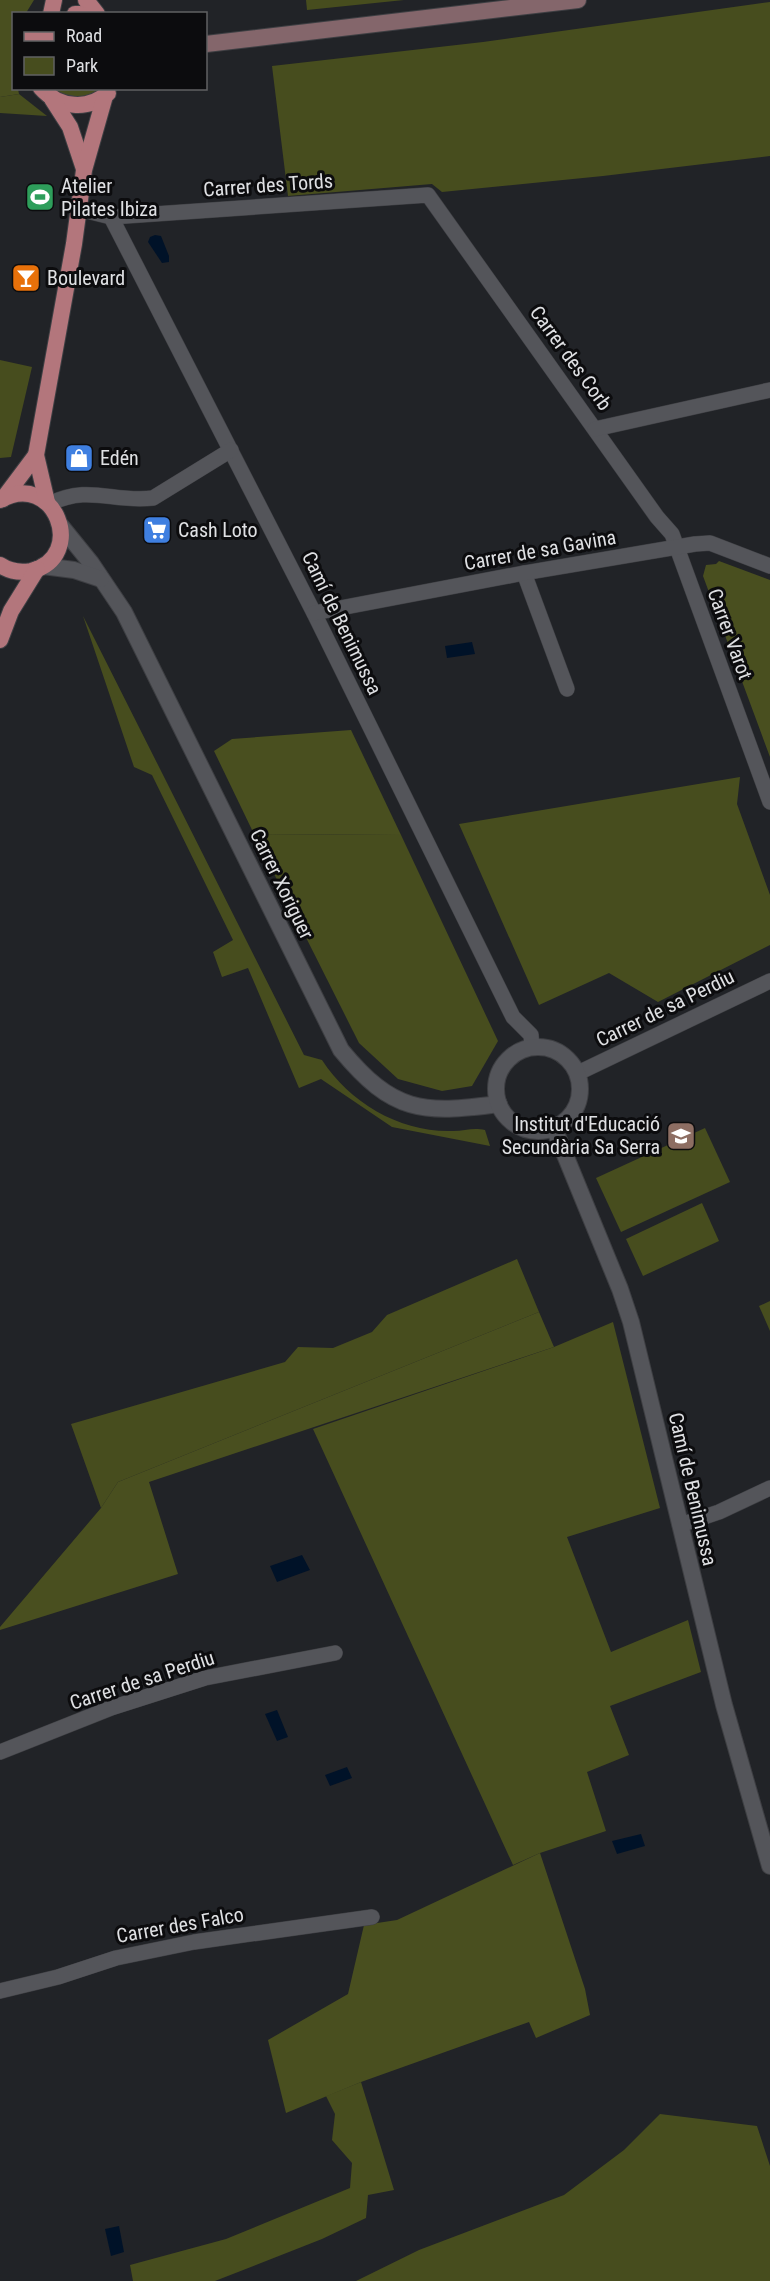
<svg xmlns="http://www.w3.org/2000/svg" width="770" height="2281" viewBox="0 0 770 2281" font-family="'Roboto Condensed',sans-serif">
<style>
.green{fill:#474d1e}
.forest{fill:#494f1f}
.water{fill:#001228}
.lines{fill:none;stroke-linecap:round;stroke-linejoin:round}
.minor-casing{stroke:#3e3f43;stroke-width:16}
.tertiary-casing{stroke:#3e3f43;stroke-width:18}
.secondary-casing{stroke:#3e3f43;stroke-width:18}
.primary-casing{stroke:#3e3f43;stroke-width:18}
.minor{stroke:#54555a;stroke-width:15}
.tertiary{stroke:#54555a;stroke-width:16}
.secondary{stroke:#84666b;stroke-width:16}
.primary{stroke:#b3767c;stroke-width:16}
.labels{text-anchor:middle;dominant-baseline:central;stroke-width:6;stroke-linejoin:round;paint-order:stroke}
.street-label{font-size:20px;fill:#dfe0e3;stroke:#0c0c0e}
.poi-label{font-size:20px;fill:#dfe0e3;stroke:#0c0c0e;text-anchor:start}
</style>
<rect width="100%" height="100%" fill="#212327"/>
<g class="green">
<polygon points="306,0 404,0 307,10"/>
<polygon points="770,2 770,156 603,176 442,192 432,184 288,196 272,66 483,42"/>
<path d="M 53,89 L 103,89 C 83,101 73,101 53,89 Z"/>
<polygon points="19,94 47,116 0,113 0,97"/>
<polygon points="0,360 32,367 11,457 0,458"/>
<path d="M 83,616 L 304,1055 L 322,1060 C 350,1103 401,1133 453,1131 C 465,1131 473,1127 485,1130 L 490,1146 L 392,1127 L 321,1079 L 299,1088 L 248,968 L 222,977 L 213,952 L 233,940 L 152,775 L 134,767 Z"/>
<polygon points="740,777 737,804 770,895 770,945 658,1002 609,973 539,1005 459,824"/>
<polygon points="254,834 401,835 498,1041 472,1086 442,1091 398,1079 359,1043"/>
<polygon points="705,1128 730,1182 621,1232 596,1178"/>
<polygon points="702,1203 719,1241 643,1276 626,1239"/>
<polygon points="517,1259 539,1312 118,1482 101,1508 71,1424 285,1362 298,1347 333,1348 372,1332 387,1315"/>
<polygon points="770,1301 770,1331 759,1306"/>
<polygon points="613,1322 660,1508 567,1537 611,1652 688,1620 701,1672 610,1706 629,1755 587,1772 606,1831 540,1853 513,1865 313,1429 554,1347"/>
<polygon points="361,2082 394,2190 368,2195 366,2218 322,2239 215,2281 133,2281 130,2265 226,2239 350,2188 352,2163 332,2140 335,2114 326,2096"/>
<polygon points="660,2114 757,2126 770,2166 770,2281 356,2281 419,2250 564,2195 624,2150"/>
</g>
<g class="forest">
<polygon points="0,0 34,0 26,13 14,14 12,51 14,88 18,89 19,94 0,97"/>
<polygon points="719,561 770,580 770,757 703,576 706,565 716,564"/>
<polygon points="351,730 401,835 254,834 214,751 232,739"/>
<polygon points="539,1312 554,1347 149,1482 178,1574 0,1630 0,1627 101,1508 118,1482"/>
<polygon points="540,1853 585,1989 590,2015 536,2038 529,2022 361,2082 286,2113 268,2040 348,1994 364,1925 397,1920"/>
</g>
<g class="water">
<polygon points="155,235 161,236 169,256 169,262 162,263 148,242 150,237"/>
<polygon points="472,642 475,654 447,658 445,646"/>
<polygon points="302,1555 310,1570 277,1582 270,1566"/>
<polygon points="277,1710 288,1737 277,1741 265,1714"/>
<polygon points="347,1767 352,1778 330,1786 325,1775"/>
<polygon points="641,1834 645,1846 617,1854 612,1841"/>
<polygon points="119,2226 124,2252 111,2256 105,2229"/>
</g>
<g class="lines">
<g class="minor-casing">
<g id="minor">
<polyline points="79,209 111,217 428,195 657,517 672,534 770,802"/>
<polyline points="111,217 314,613 513,1017 531,1035 532,1047"/>
<polyline points="595,429 770,390"/>
<path d="M 49,504 C 90,484 112,503 153,498 L 231,450"/>
<polyline points="524,573 567,689"/>
<polyline points="314,613 524,573 695,544 710,543 770,566"/>
<polyline points="578,1073 770,981"/>
<polyline points="680,1525 719,1512 770,1488"/>
<polyline points="0,1752 111,1708 205,1678 335,1653"/>
<polyline points="0,1991 58,1977 116,1958 194,1942 372,1917"/>
</g>
</g>
<g class="tertiary-casing">
<g id="tertiary">
<path d="M 61,526 L 91,563 L 124,612 L 341,1050 C 393,1113 422,1114 499,1104"/>
<polyline points="43,566 74,570 101,579"/>
<circle cx="538" cy="1089" r="42"/>
<polyline points="554,1128 620,1289 631,1322 724,1705 770,1866"/>
</g>
</g>
<g class="secondary-casing">
<polyline id="secondary" points="206,44 578,0"/>
</g>
<g class="primary-casing">
<g id="primary">
<polyline points="86,0 97,14"/>
<polyline points="51,14 54,0"/>
<polyline points="75,14 80,14"/>
<path d="M 41,88 C 59,108 88,111 108,93"/>
<polyline points="52,99 70,127 84,169"/>
<polyline points="3,499 36,455"/>
<path d="M 0,500 C 55,469 88,557 31,571 C 20,573 9,571 0,565"/>
<polyline points="47,502 36,455 74,244 84,170 105,96"/>
<polyline points="0,640 11,611 37,569"/>
</g>
</g>
<use href="#minor" class="minor"/>
<use href="#tertiary" class="tertiary"/>
<use href="#secondary" class="secondary"/>
<use href="#primary" class="primary"/>
</g>
<defs>
<g id="stadium-square" transform="scale(1.5)"><rect x="-9" y="-9" width="18" height="18" rx="4" fill="#2e9e5b" stroke="#0c0c0e"/><path d="M0-5a6.5 5 0 1 0 0 10a6.5 5 0 1 0 0-10ZM-3.5-1.8h7v3.6h-7Z" fill="#fff"/></g>
<g id="bar-square" transform="scale(1.5)"><rect x="-9" y="-9" width="18" height="18" rx="4" fill="#e8710a" stroke="#0c0c0e"/><path d="M-6-5H6L.8 .8V4.5H3.5V6h-7V4.5H-.8V.8Z" fill="#fff"/></g>
<g id="shop-square" transform="scale(1.5)"><rect x="-9" y="-9" width="18" height="18" rx="4" fill="#3f7fe0" stroke="#0c0c0e"/><path d="M-5-2.5h2.3a2.7 3.5 0 0 1 5.4 0H5L5.5 6h-11ZM-1.5-2.5h3a1.5 2.3 0 0 0-3 0Z" fill="#fff"/></g>
<g id="supermarket-square" transform="scale(1.5)"><rect x="-9" y="-9" width="18" height="18" rx="4" fill="#3f7fe0" stroke="#0c0c0e"/><path d="M-6-5.5h2.5l.6 2H6L4.5 2H-2.5L-4.4-4H-6ZM-1.5 3.2a1.3 1.3 0 1 0 .1 0ZM3 3.2a1.3 1.3 0 1 0 .1 0Z" fill="#fff"/></g>
<g id="university-square" transform="scale(1.5)"><rect x="-9" y="-9" width="18" height="18" rx="4" fill="#8d6e63" stroke="#0c0c0e"/><path d="M0-5L7-2L0 1L-7-2ZM-4 1L0 2.5L4 1V4Q0 6-4 4Z" fill="#fff"/></g>
</defs>
<g fill-rule="evenodd">
<use href="#stadium-square" x="40" y="197"/>
<use href="#bar-square" x="26" y="278"/>
<use href="#shop-square" x="79" y="458"/>
<use href="#supermarket-square" x="157" y="530"/>
<use href="#university-square" x="681" y="1136"/>
</g>
<g class="labels">
<g class="street-label">
<text transform="translate(268 185) rotate(-4)">Carrer des Tords</text>
<text transform="translate(571 358) rotate(54)">Carrer des Corb</text>
<text transform="translate(540 550) rotate(-10)">Carrer de sa Gavina</text>
<text transform="translate(342 623) rotate(64)">Camí de Benimussa</text>
<text transform="translate(730 634) rotate(70)">Carrer Varot</text>
<text transform="translate(282 884) rotate(64)">Carrer Xoriguer</text>
<text transform="translate(665 1008) rotate(-26)">Carrer de sa Perdiu</text>
<text transform="translate(693 1489) rotate(77)">Camí de Benimussa</text>
<text transform="translate(142 1680) rotate(-18)">Carrer de sa Perdiu</text>
<text transform="translate(180 1925) rotate(-10)">Carrer des Falco</text>
</g>
<g class="poi-label">
<text x="61" y="186">Atelier<tspan x="61" dy="23">Pilates Ibiza</tspan></text>
<text x="47" y="278">Boulevard</text>
<text x="100" y="458">Edén</text>
<text x="178" y="530">Cash Loto</text>
<text x="660" y="1124" text-anchor="end">Institut d'Educació<tspan x="660" dy="23">Secundària Sa Serra</tspan></text>
</g>
</g>
<rect x="12" y="12" width="195" height="78" fill="#0c0c0e" stroke="#606163" stroke-width="1.5"/>
<rect x="24" y="32" width="30" height="9" fill="#b3767c" stroke="#606163" stroke-width="1.5"/>
<text x="66" y="42" font-size="18" fill="#dfe0e3">Road</text>
<rect x="24" y="57" width="30" height="18" fill="#474d1e" stroke="#606163" stroke-width="1.5"/>
<text x="66" y="72" font-size="18" fill="#dfe0e3">Park</text>
</svg>
